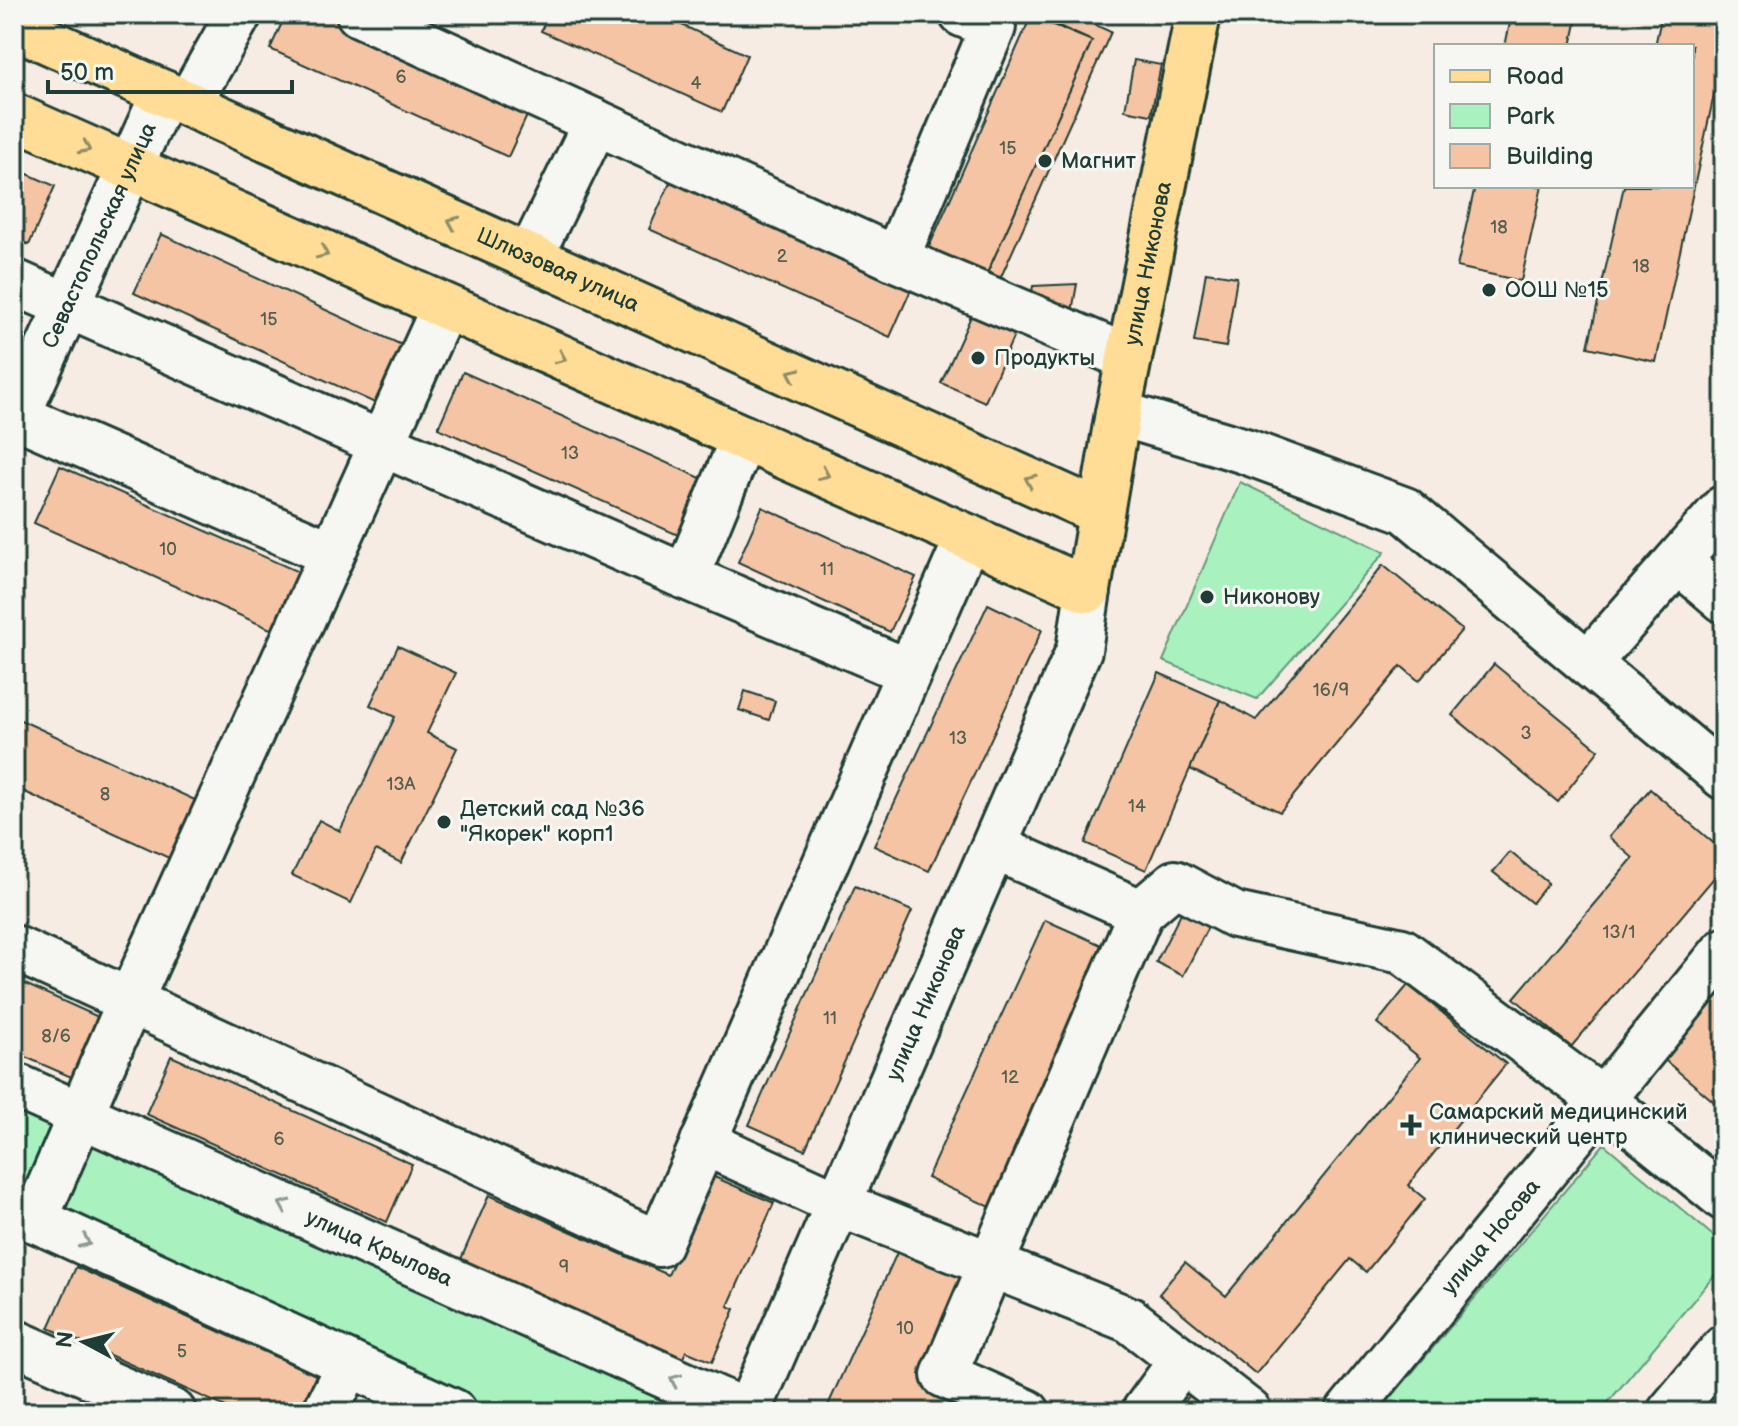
<svg xmlns="http://www.w3.org/2000/svg" width="1738" height="1426" viewBox="0 0 1738 1426" font-family="'Balsamiq Sans',sans-serif">
<style>
.green{fill:#a9f2bf;stroke:#64987a;stroke-width:2}
.building{fill:#f5c4a5;stroke:#1f3d34;stroke-width:2}
.lines{fill:none;stroke-linecap:round;stroke-linejoin:round}
.minor-casing{stroke:#1f3d34;stroke-width:50}
.major-casing{stroke:#1f3d34;stroke-width:50}
.minor{stroke:#f6f6f2;stroke-width:44}
.major{stroke:#ffdd96;stroke-width:44}
.oneway{stroke:#8f8d65}
.oneway2{stroke:#8a9a93}
.poi-dot{fill:#1f3d34;stroke:#f6f6f2;stroke-width:3}
.labels{text-anchor:middle;dominant-baseline:central;stroke-width:6;stroke-linejoin:round;paint-order:stroke}
.number-label{font-size:18px;fill:#545f50}
.poi-label{font-size:22px;fill:#1f3d34;stroke:#f6f6f2;text-anchor:start}
.street-label{font-size:22px;fill:#1f3d34;stroke:#f6f6f2}
</style>
<rect width="100%" height="100%" fill="#f6ece3"/>
<filter id="ink" filterUnits="userSpaceOnUse"><feTurbulence type="fractalNoise" baseFrequency=".0125" numOctaves="2"/><feDisplacementMap in="SourceGraphic" scale="16" xChannelSelector="R" yChannelSelector="G"/><feConvolveMatrix kernelMatrix="1 2 1 2 8 2 1 2 1" color-interpolation-filters="sRGB"/></filter>
<g filter="url(#ink)">
<g class="green">
<polygon points="1240,482 1385,552 1257,699 1163,661"/>
<polygon points="14,1102 679,1406 676,1412 489,1412 14,1195"/>
<polygon points="1604,1144 1724,1245 1724,1264 1600,1412 1379,1412"/>
</g>
<g class="building">
<polygon points="286,14 332,14 532,105 508,157 270,49"/>
<polygon points="548,14 658,14 747,55 722,112 541,31"/>
<polygon points="1051,14 1071,14 1111,32 996,288 983,282 1092,41 1048,21"/>
<polygon points="1512,14 1578,14 1571,46 1505,46"/>
<polygon points="1662,14 1724,14 1724,49 1656,362 1588,347 1624,186 1692,186 1692,46 1655,46"/>
<polygon points="1031,16 1092,41 983,282 925,256"/>
<polygon points="1134,60 1161,65 1151,115 1125,110"/>
<polygon points="14,168 55,186 29,245 14,238"/>
<polygon points="674,174 914,283 890,337 649,229"/>
<polygon points="1475,186 1542,186 1521,281 1457,267"/>
<polygon points="161,234 404,346 377,404 134,293"/>
<polygon points="1206,272 1237,277 1226,347 1194,342"/>
<polygon points="1077,284 1071,317 1030,302 1033,286"/>
<polygon points="972,314 1015,333 985,402 941,383"/>
<polygon points="463,372 703,479 678,535 438,428"/>
<polygon points="60,466 303,574 277,632 34,523"/>
<polygon points="762,507 916,577 890,632 738,562"/>
<polygon points="1383,565 1462,630 1419,681 1401,666 1280,812 1190,769 1220,700 1256,720"/>
<polygon points="988,604 1042,630 929,871 874,846"/>
<polygon points="398,646 456,673 427,733 457,748 401,863 376,850 351,903 292,875 319,820 340,831 395,717 370,705"/>
<polygon points="1494,664 1599,750 1558,802 1452,715"/>
<polygon points="1159,673 1220,700 1146,870 1085,843"/>
<polygon points="745,691 775,701 769,720 739,710"/>
<polygon points="14,717 197,801 171,859 14,787"/>
<polygon points="1650,789 1724,852 1724,866 1571,1047 1514,998 1633,858 1609,837"/>
<polygon points="1510,852 1548,883 1532,903 1493,872"/>
<polygon points="855,886 912,911 805,1150 749,1125"/>
<polygon points="1183,909 1210,923 1183,976 1156,962"/>
<polygon points="1045,920 1117,952 1083,998 1013,1151 1024,1155 999,1211 927,1178"/>
<polygon points="14,979 105,1020 78,1080 14,1052"/>
<polygon points="1724,982 1724,1110 1661,1057"/>
<polygon points="1408,985 1506,1064 1408,1185 1425,1199 1366,1272 1350,1259 1256,1374 1159,1294 1185,1262 1226,1296 1420,1058 1377,1023"/>
<polygon points="1724,1048 1724,1071 1713,1062"/>
<polygon points="171,1056 412,1164 387,1222 146,1114"/>
<polygon points="712,1176 774,1203 728,1306 735,1309 712,1362 686,1351 680,1365 625,1341 629,1334 461,1259 489,1195 668,1275"/>
<polygon points="900,1246 970,1277 925,1379 999,1412 825,1412"/>
<polygon points="76,1267 316,1375 299,1412 237,1412 49,1328"/>
<polygon points="1198,1385 1231,1412 1176,1412"/>
</g>
<g class="lines">
<g class="minor-casing">
<g id="minor">
<polyline points="359,14 896,259 993,27 962,14"/>
<polyline points="188,104 239,14"/>
<polyline points="530,257 596,122"/>
<polyline points="896,259 1129,358"/>
<polyline points="14,282 686,577 909,672"/>
<polyline points="1118,413 1245,451 1405,510 1724,777"/>
<polyline points="17,416 332,554 130,1001 659,1244 968,537"/>
<path id="s1" d="M 14,423 L 164,93"/>
<polyline points="332,554 444,307"/>
<polyline points="1678,561 1724,600"/>
<polyline points="686,577 743,438"/>
<polyline points="1588,663 1724,508"/>
<polyline points="994,847 1141,912 944,1375 1027,1412"/>
<polyline points="1141,912 1175,883 1235,915 1402,951 1604,1101 1724,1198"/>
<polyline points="14,948 130,1001 35,1220"/>
<path id="s2" d="M 14,1085 L 746,1412"/>
<polyline points="703,1142 839,1204 1130,1320 1249,1412"/>
<polyline points="14,1210 454,1412"/>
<polyline points="14,1342 173,1412"/>
<polyline points="325,1412 349,1364"/>
<path id="s3" d="M 748,1412 L 1079,650 L 1088,590"/>
<polyline points="1144,1412 1182,1360"/>
<path id="s4" d="M 1348,1412 L 1724,951"/>
<polyline points="1670,1412 1724,1348"/>
</g>
</g>
<g class="major-casing">
<g id="major">
<path id="s5" d="M 14,26 L 1101,513"/>
<path id="s6" d="M 14,116 L 1088,590 L 1118,413 L 1198,14"/>
</g>
</g>
<use href="#minor" class="minor"/>
<use href="#major" class="major"/>
</g>
<defs><path id="oneway-chevron" d="M-2-3.5L2.5 0L-2 3.5" fill="none" stroke-width="1.6" stroke-linecap="round" stroke-linejoin="round" transform="scale(2)"/></defs>
<g class="oneway">
<use href="#oneway-chevron" transform="translate(85 148) rotate(25)"/>
<use href="#oneway-chevron" transform="translate(453 222) rotate(-156)"/>
<use href="#oneway-chevron" transform="translate(323 253) rotate(24)"/>
<use href="#oneway-chevron" transform="translate(561 358) rotate(24)"/>
<use href="#oneway-chevron" transform="translate(793 374) rotate(-156)"/>
<use href="#oneway-chevron" transform="translate(824 474) rotate(24)"/>
<use href="#oneway-chevron" transform="translate(1030 480) rotate(-156)"/>
</g>
<g class="oneway2">
<use href="#oneway-chevron" transform="translate(284 1205) rotate(-156)"/>
<use href="#oneway-chevron" transform="translate(85 1242) rotate(25)"/>
<use href="#oneway-chevron" transform="translate(675 1380) rotate(-156)"/>
</g>
</g>
<g class="poi-dot">
<circle cx="1045" cy="161" r="8"/>
<circle cx="1489" cy="290" r="8"/>
<circle cx="978" cy="358" r="8"/>
<circle cx="1207" cy="597" r="8"/>
<circle cx="444" cy="822" r="8"/>
<path d="M1407 1113h8v8h8v8h-8v8h-8v-8h-8v-8h8z"/>
</g>
<g class="labels">
<g class="number-label">
<text x="401" y="77">6</text>
<text x="696" y="83">4</text>
<text x="1008" y="148">15</text>
<text x="1499" y="227">18</text>
<text x="782" y="256">2</text>
<text x="1641" y="266">18</text>
<text x="269" y="319">15</text>
<text x="570" y="453">13</text>
<text x="168" y="549">10</text>
<text x="827" y="569">11</text>
<text x="1331" y="690">16/9</text>
<text x="1526" y="733">3</text>
<text x="958" y="738">13</text>
<text x="401" y="784">13А</text>
<text x="105" y="794">8</text>
<text x="1137" y="806">14</text>
<text x="1619" y="932">13/1</text>
<text x="830" y="1018">11</text>
<text x="56" y="1036">8/6</text>
<text x="1010" y="1077">12</text>
<text x="279" y="1139">6</text>
<text x="564" y="1267">9</text>
<text x="905" y="1328">10</text>
<text x="182" y="1351">5</text>
</g>
<g class="poi-label">
<text x="1061" y="161">Магнит</text>
<text x="1505" y="290">ООШ №15</text>
<text x="994" y="358">Продукты</text>
<text x="1223" y="597">Никонову</text>
<text x="460" y="809">Детский сад №36<tspan x="460" dy="25">"Якорек" корп1</tspan></text>
<text x="1429" y="1112">Самарский медицинский<tspan x="1429" dy="25">клинический центр</tspan></text>
</g>
<g class="street-label">
<text stroke="none"><textPath href="#s1" startOffset="206">Севастопольская улица</textPath></text>
<text stroke="none"><textPath href="#s6" startOffset="1506">улица Никонова</textPath></text>
<text stroke="none"><textPath href="#s5" startOffset="596">Шлюзовая улица</textPath></text>
<text stroke="none"><textPath href="#s3" startOffset="446">улица Никонова</textPath></text>
<text stroke="none"><textPath href="#s4" startOffset="226">улица Носова</textPath></text>
<text stroke="none"><textPath href="#s2" startOffset="400">улица Крылова</textPath></text>
</g>
</g>
<rect width="1738" height="1426" fill="none" stroke="#f6f6f2" stroke-width="48"/>
<rect x="24" y="24" width="1690" height="1378" fill="none" stroke="#1f3d34" stroke-width="3" filter="url(#ink)"/>
<rect x="1434" y="44" width="260" height="144" fill="#f6f6f2" stroke="#a0aca6" stroke-width="2"/>
<rect x="1450" y="70" width="40" height="12" fill="#ffdd96" stroke="#a0aca6" stroke-width="2"/>
<text x="1506" y="84" font-size="24" fill="#1f3d34">Road</text>
<rect x="1450" y="104" width="40" height="24" fill="#a9f2bf" stroke="#a0aca6" stroke-width="2"/>
<text x="1506" y="124" font-size="24" fill="#1f3d34">Park</text>
<rect x="1450" y="144" width="40" height="24" fill="#f5c4a5" stroke="#a0aca6" stroke-width="2"/>
<text x="1506" y="164" font-size="24" fill="#1f3d34">Building</text>
<g transform="translate(84 1342) rotate(277)" stroke="#f6f6f2" stroke-width="6" paint-order="stroke">
<path d="M0-6L14 30L0 20L-14 30Z" fill="#1f3d34"/>
<text y="-12" font-size="22" font-weight="bold" text-anchor="middle" fill="#1f3d34">N</text>
</g>
<path d="M48 80v12h244v-12" fill="none" stroke="#1f3d34" stroke-width="4"/>
<text x="60" y="80" font-size="24" fill="#1f3d34" stroke="#f6f6f2" stroke-width="6" paint-order="stroke">50 m</text>
</svg>
